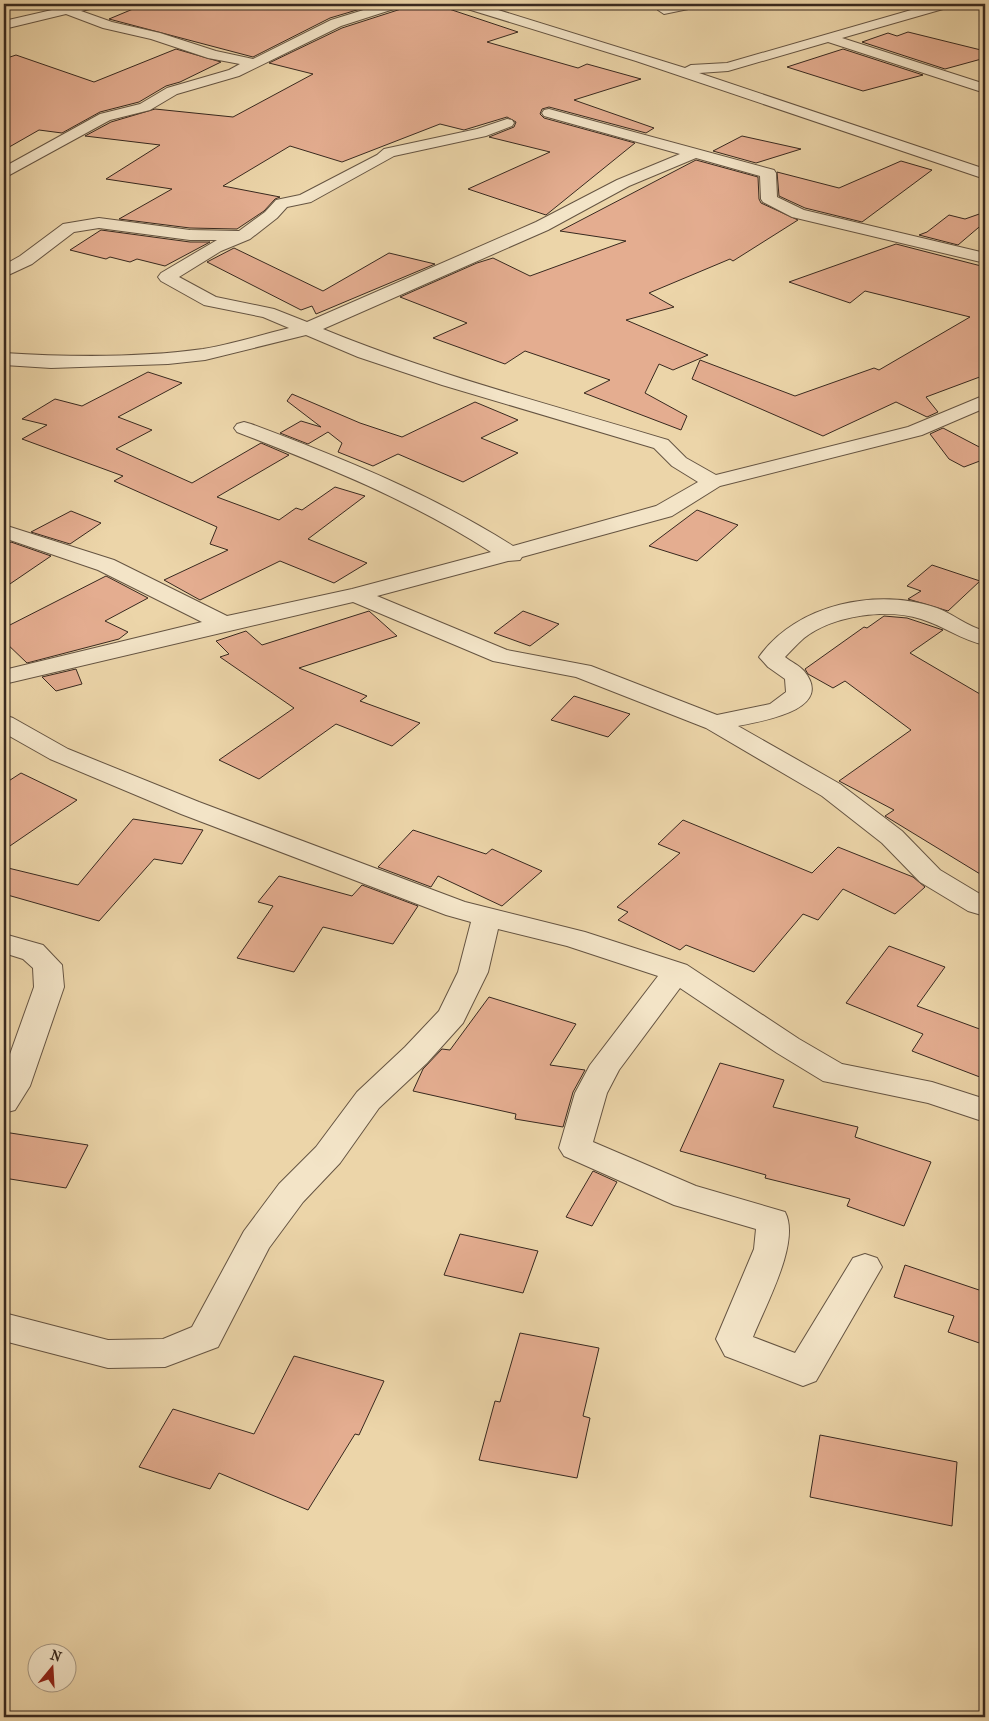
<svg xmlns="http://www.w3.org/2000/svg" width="989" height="1721" viewBox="0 0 989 1721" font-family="'IM FELL French Canon',serif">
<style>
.building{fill:#e4ad90;stroke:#38291f}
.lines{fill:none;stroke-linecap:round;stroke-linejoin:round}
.minor-casing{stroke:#655442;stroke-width:2}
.minor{fill:#f3e4c7;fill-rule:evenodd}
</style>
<rect width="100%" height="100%" fill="#ecd5a9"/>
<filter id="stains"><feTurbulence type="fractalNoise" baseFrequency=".004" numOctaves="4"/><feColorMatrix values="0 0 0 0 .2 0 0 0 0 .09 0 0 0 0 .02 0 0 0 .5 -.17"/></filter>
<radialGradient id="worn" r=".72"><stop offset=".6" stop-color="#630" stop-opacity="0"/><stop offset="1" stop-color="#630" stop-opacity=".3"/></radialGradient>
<g class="building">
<polygon points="145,4 377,4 330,18 253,57 109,19"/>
<polygon points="403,4 434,4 518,32 487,42 578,68 587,64 641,79 574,100 654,128 646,133 549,107 542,109 540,114 544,118 635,143 546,215 468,189 550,152 489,137 514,127 516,122 507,117 464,130 440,124 342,162 290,146 223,186 280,197 275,199 264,211 237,229 190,228 119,219 172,189 106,179 160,145 85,136 111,122 155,109 233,117 313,74 269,63 342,28 401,9"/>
<polygon points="908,32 985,51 985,58 945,69 862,42 888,33 897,36"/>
<polygon points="176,49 221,62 180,82 166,86 139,102 100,112 62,133 39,130 4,150 4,59 16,55 94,82"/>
<polygon points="843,49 923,75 863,91 787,67"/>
<polygon points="742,136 801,149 756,163 713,151"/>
<polygon points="696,160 758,177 759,199 761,203 798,220 733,261 730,259 649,293 674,307 626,320 708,355 673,370 659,364 645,393 687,416 681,430 584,393 610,380 525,351 505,364 433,338 467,323 400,297 477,263 493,258 530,276 626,241 560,231"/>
<polygon points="901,161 932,170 862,222 805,208 779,196 777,172 839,188"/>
<polygon points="985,212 985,222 958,245 919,235 927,232 949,215 965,219"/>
<polygon points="101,230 190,242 210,242 165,266 137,259 130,262 110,257 106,259 70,250"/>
<polygon points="896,244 985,267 985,375 926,397 938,412 927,417 896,402 823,436 692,379 700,360 795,396 874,368 879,370 970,317 865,291 850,303 789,282"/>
<polygon points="234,248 323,291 389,253 435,264 316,314 312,306 301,310 207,262"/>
<polygon points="148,372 182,383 118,417 152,430 116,449 192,483 261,443 289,455 217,497 279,520 296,508 302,510 335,487 365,496 308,539 367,563 334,583 280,561 200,600 164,580 228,550 210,544 217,527 114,481 123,476 22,439 47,425 22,419 55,399 82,406"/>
<polygon points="292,394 360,423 402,437 475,402 518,420 481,438 518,453 463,482 398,454 373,466 338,452 342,443 328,432 308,444 280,433 301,421 321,427 287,401"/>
<polygon points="943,428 985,450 985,459 964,467 949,459 930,434"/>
<polygon points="697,510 738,525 697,561 649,546"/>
<polygon points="71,511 101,523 70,544 31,532"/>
<polygon points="11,542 51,556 4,588 4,546"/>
<polygon points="932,565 980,581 948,611 908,599 921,591 907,586"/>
<polygon points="106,576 148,598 105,621 128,632 119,639 27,663 4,641 4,628"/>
<polygon points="369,611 397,636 299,668 367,696 360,701 420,723 392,746 336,724 259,779 219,760 294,708 220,657 229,654 216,641 246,631 262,645"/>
<polygon points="523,611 559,624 530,646 494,633"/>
<polygon points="884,616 907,618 943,630 910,653 985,697 985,877 885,816 894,810 839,781 911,730 845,681 833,688 808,674 805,669 864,627 867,628"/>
<polygon points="76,669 82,684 56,691 42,677"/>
<polygon points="574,696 630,714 608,737 551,720"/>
<polygon points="21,773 77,800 4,850 4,784"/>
<polygon points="133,819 203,830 182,864 154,859 99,921 4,894 4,867 78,885"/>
<polygon points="683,820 812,873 838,847 913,877 925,887 895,914 843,889 818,920 803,914 754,972 686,945 680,950 618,920 628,912 617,907 680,853 658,844"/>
<polygon points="413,830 486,854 492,849 542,871 502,906 438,876 431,887 378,867"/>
<polygon points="279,876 352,896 362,885 418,906 393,944 323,927 294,972 237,958 273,906 258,902"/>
<polygon points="889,946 945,967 917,1006 985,1031 985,1079 912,1051 923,1034 846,1003"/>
<polygon points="489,997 576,1024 550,1065 585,1070 573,1092 563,1127 515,1119 516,1114 413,1091 423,1069 442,1049 450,1050"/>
<polygon points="720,1063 784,1080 773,1107 858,1127 855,1137 931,1162 904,1226 847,1206 850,1199 765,1178 766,1175 680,1151"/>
<polygon points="4,1132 88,1145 66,1188 4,1178"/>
<polygon points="593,1171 617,1182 592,1226 566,1217"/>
<polygon points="460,1234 538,1251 523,1293 444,1275"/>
<polygon points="905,1265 985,1292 985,1345 948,1332 954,1316 894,1297"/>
<polygon points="520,1333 599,1348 583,1416 590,1418 577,1478 479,1460 495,1401 500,1402"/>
<polygon points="294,1356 384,1381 359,1435 355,1434 308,1510 219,1473 210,1489 139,1467 173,1409 254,1434"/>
<polygon points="820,1435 957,1462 952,1526 810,1497"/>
</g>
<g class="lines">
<g class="minor-casing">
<g id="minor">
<polygon points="78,4 90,4 90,9 81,11 112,22 160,33 216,51 253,59 331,20 383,4 401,4 400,7 341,26 239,76 177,94 150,110 110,120 4,178 4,167 100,114 140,104 167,88 229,70 240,64 208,58 151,39 103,28 66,14 4,29 4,21"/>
<polygon points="460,4 479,4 685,68 691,65 727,63 932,4 951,4 950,7 842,38 985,84 985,93 828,42 728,71 699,73 985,169 985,179 636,61 461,7"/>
<polygon points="676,4 699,4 698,7 664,14 658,10 659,7"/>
<path d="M 549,109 L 774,170 L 776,173 L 777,197 L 804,210 L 985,253 L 985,263 L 792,217 L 763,202 L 761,199 L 760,176 L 696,158 L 629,186 L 548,230 L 323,329 C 435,375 552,405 668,440 L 686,458 L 716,475 L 908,427 L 985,395 L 985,408 L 922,435 L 720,486 L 672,516 L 522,557 L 520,560 L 508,561 L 377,596 L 507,650 L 591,666 L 717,715 L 770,704 L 786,692 L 785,679 L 768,667 L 759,657 C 796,604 878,587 937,608 C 953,614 968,627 985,631 L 985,645 C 961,640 944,626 921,619 C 887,608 833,615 804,638 C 797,644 791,651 785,657 C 791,662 799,665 804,671 C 836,710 761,721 738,726 L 840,784 L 902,831 L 940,870 L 985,897 L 985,916 L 968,911 L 920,882 L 882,843 L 822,796 L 706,728 L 576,677 L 493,661 L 353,602 L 4,684 L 4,670 L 202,622 L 98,570 L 4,538 L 4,525 L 114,560 L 227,616 L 352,589 L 491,552 C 412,501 325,466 237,432 L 234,428 L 237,424 L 244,422 L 251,424 C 342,458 431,494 513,546 L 656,506 L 698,482 L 672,466 L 654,448 L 442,385 L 358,357 L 306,335 L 205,360 L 168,364 L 51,368 L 4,365 L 4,353 C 69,357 138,358 203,349 C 232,344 261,335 289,328 L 263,317 L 204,305 L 161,281 L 158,277 L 161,273 L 217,240 L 190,240 L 99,228 L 74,232 L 32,264 L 4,277 L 4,265 L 20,256 L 63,224 L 99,218 L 190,230 L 239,231 L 265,212 L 276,200 L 300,195 L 377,155 L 384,149 L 477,129 L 507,119 L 512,120 L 514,123 L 512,126 L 486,136 L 394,156 L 311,202 L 287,207 L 277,218 L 250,239 L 221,251 L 179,277 L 216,297 L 274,309 L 307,322 L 536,222 L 617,180 L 680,154 L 544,116 L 542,113 L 544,110 Z"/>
<path d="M 4,715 L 13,718 L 68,749 L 199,802 L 465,902 L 585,932 L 687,965 L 799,1039 L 842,1064 L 932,1082 L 985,1099 L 985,1122 L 928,1103 L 823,1081 L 777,1053 L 680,988 L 619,1070 L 607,1093 L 593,1142 L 696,1186 L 785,1212 C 801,1242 765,1306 753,1337 L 795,1353 L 853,1258 L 865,1254 L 877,1258 L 882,1267 L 816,1381 L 803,1386 L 725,1356 L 716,1339 L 754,1249 L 756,1229 L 674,1205 L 564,1156 L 559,1148 L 575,1093 L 590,1065 L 658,976 L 567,946 L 498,929 L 488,972 L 463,1023 L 427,1063 L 379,1108 L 340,1163 L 303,1202 L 269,1248 L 218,1347 L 165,1367 L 108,1368 L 4,1341 L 4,1313 L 108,1340 L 163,1339 L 192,1327 L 244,1231 L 279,1184 L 316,1147 L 357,1092 L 405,1047 L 439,1011 L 458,972 L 471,922 L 446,915 L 181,814 L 50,759 L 4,733 Z"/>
<polygon points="4,934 43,945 62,965 64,987 30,1086 15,1110 4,1113 4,1071 34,987 33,968 23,959 4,953"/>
</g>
</g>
<use href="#minor" class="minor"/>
</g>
<rect width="989" height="1721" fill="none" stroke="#ecd5a9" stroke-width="20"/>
<rect x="5" y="5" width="979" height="1711" fill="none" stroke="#38291f" stroke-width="2.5"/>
<rect x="10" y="10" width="969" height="1701" fill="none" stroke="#38291f"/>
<g transform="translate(52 1668) rotate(18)"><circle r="24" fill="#f3e4c7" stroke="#a89984"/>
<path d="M0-4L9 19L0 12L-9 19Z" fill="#8f2418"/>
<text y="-8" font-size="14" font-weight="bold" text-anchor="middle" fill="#38291f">N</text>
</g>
<rect width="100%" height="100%" filter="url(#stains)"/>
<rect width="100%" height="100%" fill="url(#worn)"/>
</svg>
